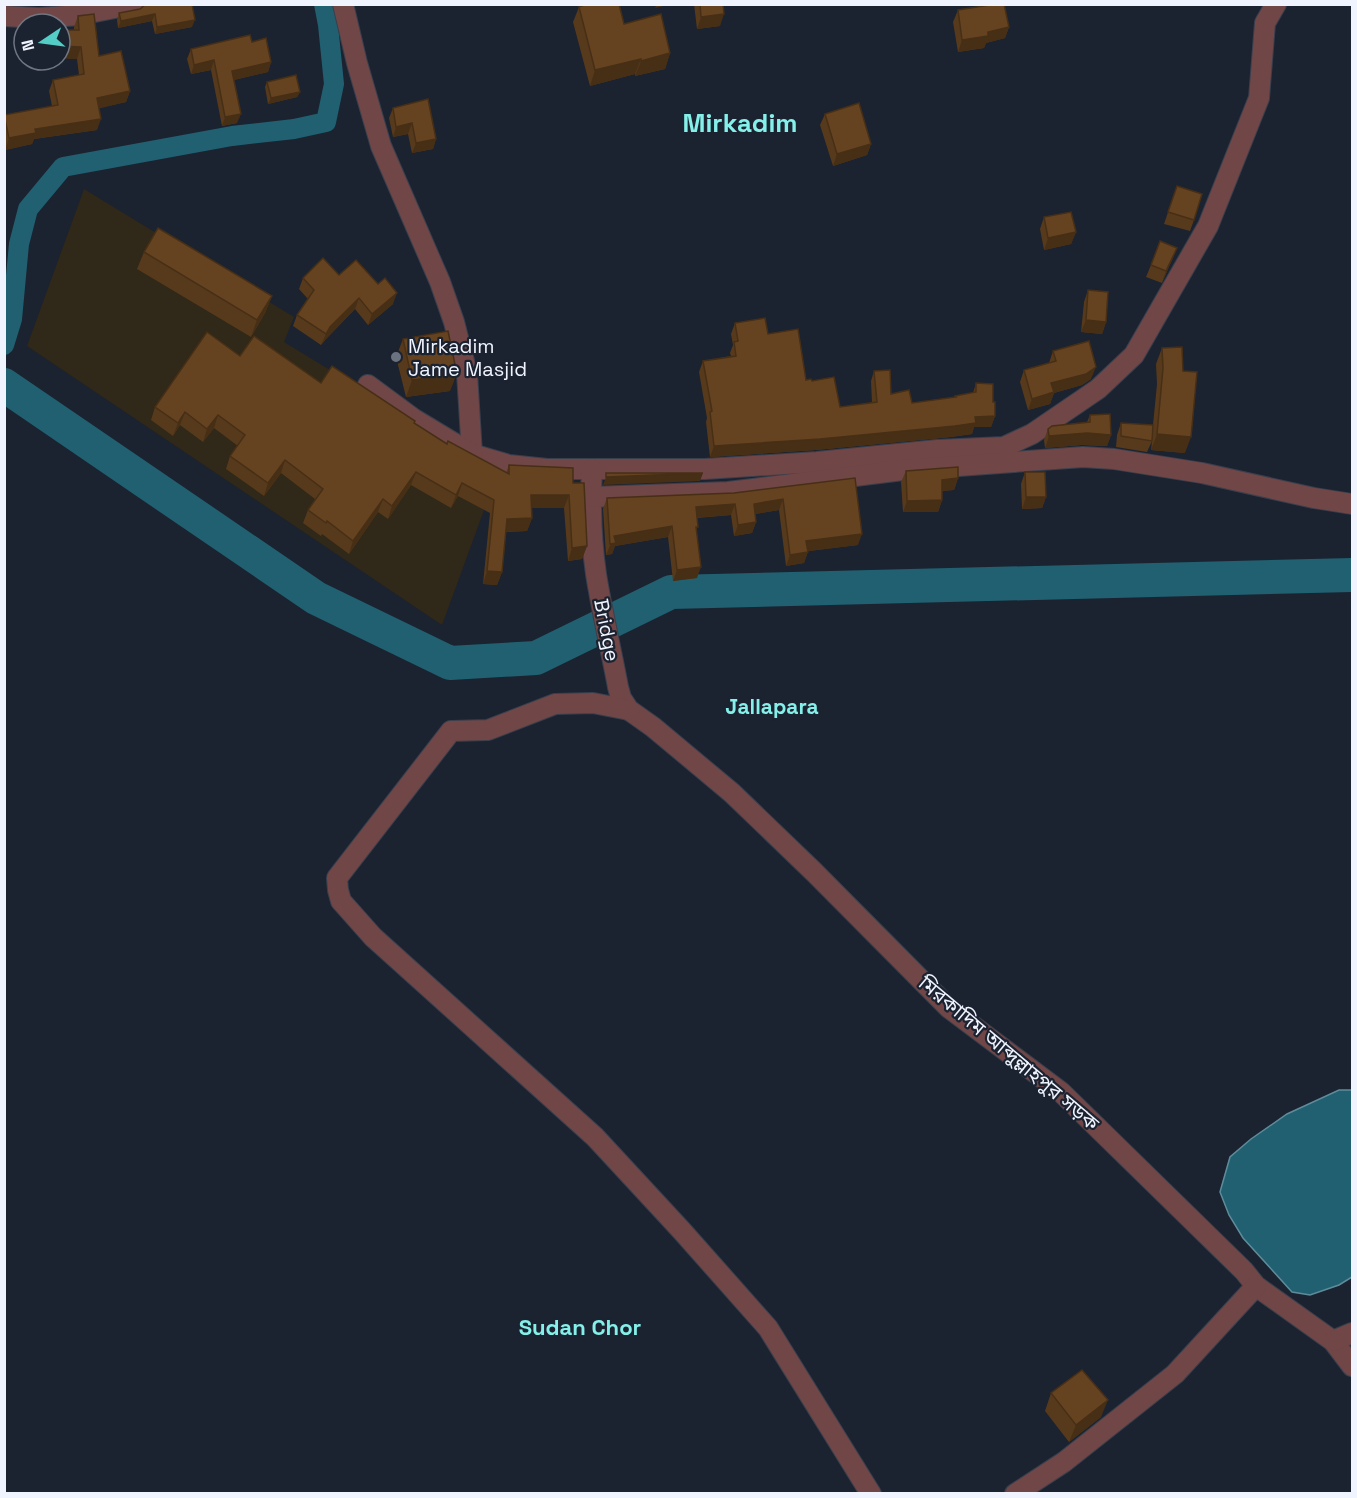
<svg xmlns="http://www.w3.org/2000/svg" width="1357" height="1498" viewBox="0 0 1357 1498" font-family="'Space Grotesk','Noto Sans Bengali',sans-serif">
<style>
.industrial{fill:#302818}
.water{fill:#216070;stroke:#5f8c9b;stroke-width:1.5}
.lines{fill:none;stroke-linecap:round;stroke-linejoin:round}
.canal{stroke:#216070;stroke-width:20}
.river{stroke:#216070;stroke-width:34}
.minor-casing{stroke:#393f4d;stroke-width:22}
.minor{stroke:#704647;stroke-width:20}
.wall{fill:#573a1c}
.shaded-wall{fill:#472f16}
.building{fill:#654320;stroke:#472f16;stroke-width:1.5}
.worship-dot{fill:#6b7280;stroke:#1b2230;stroke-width:2}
.labels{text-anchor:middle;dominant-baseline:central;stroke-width:4.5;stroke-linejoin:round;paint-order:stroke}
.poi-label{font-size:20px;fill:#eff4fe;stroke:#1b2230;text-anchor:start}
.street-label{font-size:20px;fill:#eff4fe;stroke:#1b2230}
.neighbourhood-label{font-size:21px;font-weight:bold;fill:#85f0e9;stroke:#1b2230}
.quarter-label{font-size:22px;font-weight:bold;fill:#85f0e9;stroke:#1b2230}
.district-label{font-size:26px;font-weight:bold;fill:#85f0e9;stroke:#1b2230}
</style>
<rect width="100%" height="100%" fill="#1b2230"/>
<polygon class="industrial" points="84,189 294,317 284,342 498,472 442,625 27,346"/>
<polygon class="water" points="1339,1090 1352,1090 1352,1277 1339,1285 1310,1295 1292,1292 1243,1238 1229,1215 1220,1192 1230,1157 1251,1139 1287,1114"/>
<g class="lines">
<polyline class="canal" points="4,345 12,319 19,244 28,209 63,167 232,136 294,129 326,122 334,84 328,25 324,4"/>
<polyline class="river" points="4,385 316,598 450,663 536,658 671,592 1352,575"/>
<g class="minor-casing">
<g id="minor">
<polyline points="343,4 357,63 381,146 440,282 454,322 467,373 472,454 509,465 547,469 705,469 817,462 937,450 1004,447 1032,434 1098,389 1134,355 1208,226 1259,98 1265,23 1276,4"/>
<polyline points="4,16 39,18 79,15 135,4"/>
<polyline points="368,385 414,419 472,454"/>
<path d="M 592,469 C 590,504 591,539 596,574 C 602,612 611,649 618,687 L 621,698 L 629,710 L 653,727 L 732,793 L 814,872 L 949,1008 L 1061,1092 L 1244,1271 L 1256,1286 L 1333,1341 L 1352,1366"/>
<polyline points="591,497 728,492 903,470 1083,457 1114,459 1202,473 1314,498 1352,504"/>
<polyline points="629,710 593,703 555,704 488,730 451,731 337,878 338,890 341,901 373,937 595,1137 682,1231 768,1328 871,1494"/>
<polyline points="1333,1341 1352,1333"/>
<polyline points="1015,1494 1064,1462 1175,1374 1256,1286"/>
</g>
</g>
<use href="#minor" class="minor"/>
</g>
<g class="wall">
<polygon points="694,4 723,4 720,26 697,29"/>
<polygon points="146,6 192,27 155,34 152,21 118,28 117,20 119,13 140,9"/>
<polygon points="579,7 624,24 670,53 665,69 635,76 635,74 590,86 573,22"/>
<polygon points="958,10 1009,27 1005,38 986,43 984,48 958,52 953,22"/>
<polygon points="78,16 99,56 130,91 126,102 99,108 97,130 34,139 32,144 5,150 4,115 52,106 49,91 53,80 79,75 77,59 60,58 60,30 74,30 74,27"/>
<polygon points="252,42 271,62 268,72 234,80 237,123 222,126 211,70 191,74 187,59 191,49"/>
<polygon points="267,82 300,92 297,97 268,104 265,87"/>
<polygon points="393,108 436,139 433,149 412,153 408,134 393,137 389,118"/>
<polygon points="825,114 871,144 867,155 833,166 820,125"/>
<polygon points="1177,186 1194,220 1190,231 1164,224"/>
<polygon points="1044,217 1076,232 1071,244 1044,250 1040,229"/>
<polygon points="1177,248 1162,283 1146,277 1151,265"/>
<polygon points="144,252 272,296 265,313 251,337 137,269"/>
<polygon points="339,275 393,304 368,325 355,309 326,339 321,345 293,326 297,315 308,299 299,289 303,278"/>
<polygon points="1088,290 1106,322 1102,334 1081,332 1084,302"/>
<polygon points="735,323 768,334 806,380 812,381 840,407 872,403 871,381 874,371 891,394 912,403 955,397 955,396 973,393 976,383 993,402 995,416 991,427 974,427 972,434 951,437 816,450 710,457 706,422 707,418 699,372 703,361 731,356 730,353 733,345 731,334"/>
<polygon points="403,339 450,391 406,397 396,357"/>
<polygon points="1162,348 1185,453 1151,450 1152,441 1147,452 1116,447 1117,435 1121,423 1152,435 1157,384 1156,364"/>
<polygon points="1053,351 1091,379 1082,385 1054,393 1050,404 1028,410 1020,382 1024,370 1049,363"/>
<polygon points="240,356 321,383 414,423 447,444 506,473 509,465 573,483 587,546 582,559 568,561 564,508 532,508 532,518 527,531 506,532 502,572 497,585 483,584 490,513 458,496 451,508 411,485 388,519 378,512 349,554 322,534 321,536 303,523 308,510 315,499 281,473 264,496 226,469 230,456 238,446 214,428 203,442 180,425 173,436 151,420 155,407"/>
<polygon points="1090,415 1111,435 1107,446 1082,445 1045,448 1044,440 1048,429 1087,422"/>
<polygon points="906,471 958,478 954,490 942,491 942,500 938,512 903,512 901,482"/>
<polygon points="1025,472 1046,497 1042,508 1022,509 1021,484"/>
<polygon points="855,478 858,545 808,551 804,563 786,566 779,510 755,514 756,522 752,533 734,536 731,515 697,518 697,578 673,581 668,537 615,546 612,554 606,555 603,509 607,498 734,493"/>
<polygon points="1051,1393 1101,1417 1069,1442 1045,1411"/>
</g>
<g class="shaded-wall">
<polygon points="657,4 672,4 655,8"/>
<polygon points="155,14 152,21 118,28 121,21"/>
<polygon points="724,14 720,26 697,29 701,17"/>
<polygon points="195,20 192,27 155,34 157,27"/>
<polygon points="1009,27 1005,38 986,43 984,48 958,52 962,40 988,32"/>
<polygon points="60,46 81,47 77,59 60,58"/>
<polygon points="670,53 665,69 635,76 641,61"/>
<polygon points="641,59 635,74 590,86 595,70"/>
<polygon points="214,60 211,70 191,74 194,65"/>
<polygon points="271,62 268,72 229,81 232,71"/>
<polygon points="130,91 126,102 93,110 97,98"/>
<polygon points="300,92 297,97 268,104 271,98"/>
<polygon points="241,114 237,123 222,126 225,117"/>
<polygon points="101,119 97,130 34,139 32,144 5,150 9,138 35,129"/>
<polygon points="412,123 408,134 393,137 396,127"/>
<polygon points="436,139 433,149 412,153 416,143"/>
<polygon points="871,144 867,155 833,166 837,154"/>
<polygon points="1076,232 1071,244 1044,250 1048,238"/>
<polygon points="1177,248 1172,259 1162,283 1166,271"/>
<polygon points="397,293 393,304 368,325 372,314"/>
<polygon points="272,296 265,313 251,337 257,320"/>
<polygon points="359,298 355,309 326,339 321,345 326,334 330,327"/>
<polygon points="1086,320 1106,322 1102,334 1081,332"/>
<polygon points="1096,367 1091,379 1082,385 1054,393 1050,404 1028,410 1032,399 1051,383"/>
<polygon points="457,374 450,391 406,397 412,380"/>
<polygon points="185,412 180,425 173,436 178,423"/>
<polygon points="218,415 214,428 203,442 207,429"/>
<polygon points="995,416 991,427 974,427 972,434 951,437 816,450 710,457 714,446 975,417"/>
<polygon points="1087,433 1111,435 1107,446 1082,445 1045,448 1049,436"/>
<polygon points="1157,434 1191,437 1185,453 1151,450"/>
<polygon points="285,460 281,473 264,496 268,483"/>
<polygon points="416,472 411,485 388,519 392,506"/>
<polygon points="703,473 700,481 603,485 606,477"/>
<polygon points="958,478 954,490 937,491 942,480"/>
<polygon points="462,483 458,496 451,508 456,495"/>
<polygon points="531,495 569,495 564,508 526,508"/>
<polygon points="1026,497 1046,497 1042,508 1022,509"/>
<polygon points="383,499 378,512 349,554 353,541"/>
<polygon points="783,499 779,510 750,515 754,504"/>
<polygon points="942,500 938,512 903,512 907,501"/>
<polygon points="735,504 731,515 692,518 696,507"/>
<polygon points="532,518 527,531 502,532 507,519"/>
<polygon points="756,522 752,533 734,536 738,525"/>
<polygon points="672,526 668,537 615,546 612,554 606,555 614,536"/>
<polygon points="862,534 858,545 802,552 806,541"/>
<polygon points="587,546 582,559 568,561 572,548"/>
<polygon points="808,552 804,563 786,566 790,555"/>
<polygon points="701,567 697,578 673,581 677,570"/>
<polygon points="487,571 502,572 497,585 483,584"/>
<polygon points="1108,1400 1101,1417 1069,1442 1076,1425"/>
</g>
<g class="building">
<polygon points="146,4 192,4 195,20 157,27 155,14 121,21 119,13 140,9"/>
<polygon points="587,4 619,4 624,24 661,14 670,53 641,61 641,59 595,70 579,7"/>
<polygon points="700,4 723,4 724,14 701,17"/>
<polygon points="996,4 1004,4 1009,27 988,32 988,36 962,40 958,10"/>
<polygon points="94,14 99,56 121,51 130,91 97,98 101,119 35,129 36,133 9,138 4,115 58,105 53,80 84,74 81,47 60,46 60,30 79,30 78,16"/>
<polygon points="250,35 252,42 266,38 271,62 232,71 241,114 225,117 214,60 194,65 191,49"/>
<polygon points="296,75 300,92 271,98 267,82"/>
<polygon points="428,99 436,139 416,143 412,123 396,127 393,108"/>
<polygon points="859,103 871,144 837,154 825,114"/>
<polygon points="1177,186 1202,194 1194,220 1168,212"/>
<polygon points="1071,212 1076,232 1048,238 1044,217"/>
<polygon points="158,228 272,296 257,320 144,252"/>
<polygon points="1160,241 1177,248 1166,271 1151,265"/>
<polygon points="323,258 339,275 356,260 378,284 385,278 397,293 372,314 359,298 330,327 326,334 297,315 314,290 303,278"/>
<polygon points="1088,290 1108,292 1106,322 1086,320"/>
<polygon points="765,318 768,334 798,329 806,380 811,379 812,381 834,377 840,407 877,402 874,371 890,370 891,394 909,390 912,403 956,397 955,396 976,392 976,383 993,384 993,402 995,402 995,416 975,417 976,423 955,426 820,439 714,446 710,412 712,411 703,361 736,356 734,342 738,341 735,323"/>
<polygon points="448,331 457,374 412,380 403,339"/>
<polygon points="207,332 240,356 254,336 321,383 332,366 415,421 414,423 447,444 448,441 509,474 509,465 573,468 573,483 584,483 587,546 572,548 569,495 531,495 532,518 507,519 502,572 487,571 494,500 462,483 456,495 416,472 392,506 383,499 353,541 327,521 326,523 308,510 323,489 285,460 268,483 230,456 245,435 218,415 207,429 185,412 178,423 155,407"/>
<polygon points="1089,341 1096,367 1086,374 1051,383 1054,392 1032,399 1024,370 1056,361 1053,351"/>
<polygon points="1182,347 1183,371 1197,372 1191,437 1157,434 1163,368 1162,348"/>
<polygon points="1110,414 1111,435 1087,433 1049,436 1048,429 1052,426 1090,422 1090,415"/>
<polygon points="1121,423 1153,425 1152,441 1121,436"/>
<polygon points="958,467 958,478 942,480 942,500 907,501 906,471"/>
<polygon points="1025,472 1045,472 1046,497 1026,497"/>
<polygon points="606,473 703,473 606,477"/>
<polygon points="855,478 862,534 806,541 808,552 790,555 783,499 754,504 756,522 738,525 735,504 696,507 698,527 696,527 701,567 677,570 672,526 614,536 616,543 610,544 607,498 734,493"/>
<polygon points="1082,1370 1108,1400 1076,1425 1051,1393"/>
</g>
<circle class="worship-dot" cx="396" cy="357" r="6"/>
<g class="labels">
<g class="poi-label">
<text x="408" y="346">Mirkadim<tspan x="408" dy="23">Jame Masjid</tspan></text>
</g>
<g class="street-label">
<text transform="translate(607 630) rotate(79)">Bridge</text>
<text transform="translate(1009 1053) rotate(40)">মিরকাদিম আব্দুল্লাহপুর সড়ক</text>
</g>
<g class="neighbourhood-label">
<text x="772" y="706">Jallapara</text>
</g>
<g class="quarter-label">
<text x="580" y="1327">Sudan Chor</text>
</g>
<g class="district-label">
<text x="740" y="123">Mirkadim</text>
</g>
</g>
<rect width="1357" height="1498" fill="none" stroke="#eff4fe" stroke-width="12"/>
<g transform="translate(42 42) rotate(257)"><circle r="28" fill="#1b2230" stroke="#707682" stroke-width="1.5"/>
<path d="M0-4.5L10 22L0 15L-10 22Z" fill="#54cdc7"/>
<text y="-9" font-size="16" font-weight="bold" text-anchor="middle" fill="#eff4fe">N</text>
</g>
</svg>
